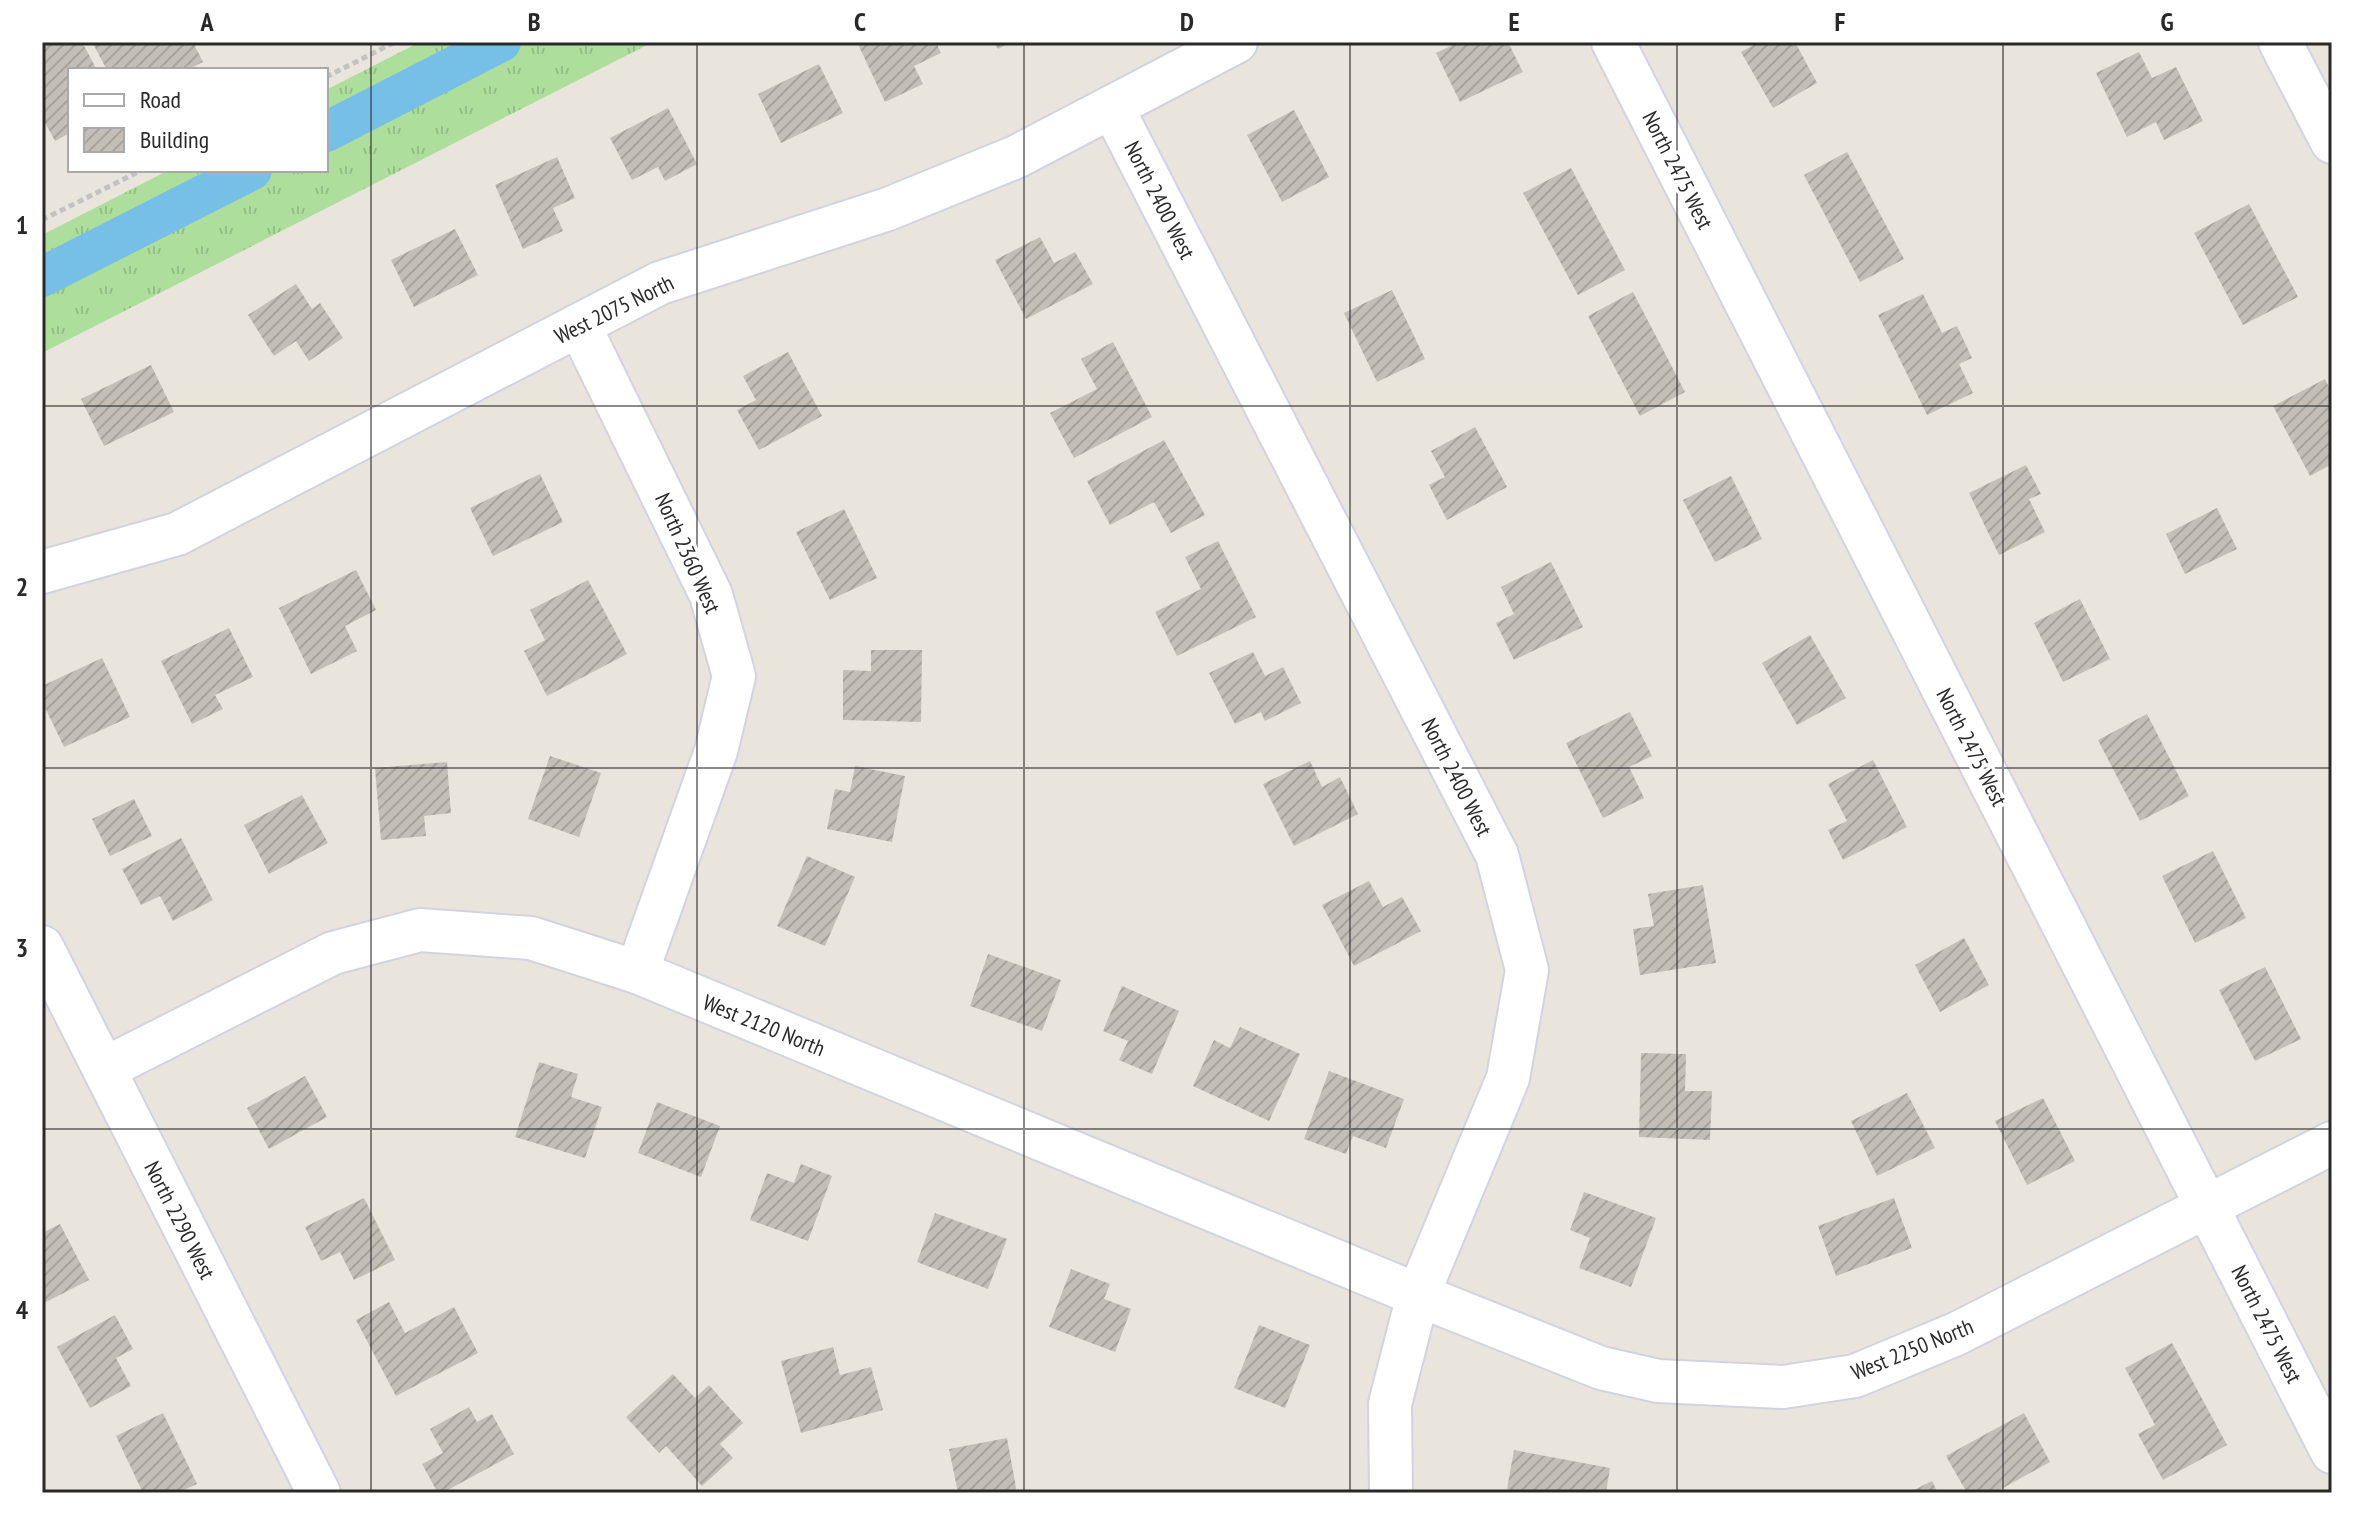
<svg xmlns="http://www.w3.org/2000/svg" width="2374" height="1535" viewBox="0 0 2374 1535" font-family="'PT Sans Narrow',sans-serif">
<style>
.grass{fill:url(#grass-tufts)}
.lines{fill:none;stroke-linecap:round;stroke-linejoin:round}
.canal{stroke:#76bfe6;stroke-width:40}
.building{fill:url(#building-hatch)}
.minor-casing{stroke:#d1d3e1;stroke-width:46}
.path{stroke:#c3c3c3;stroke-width:5;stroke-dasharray:6 4;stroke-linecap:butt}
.minor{stroke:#fff;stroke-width:42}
.grid{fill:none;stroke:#292929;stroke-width:2;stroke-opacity:0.55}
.labels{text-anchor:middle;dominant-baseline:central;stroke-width:7;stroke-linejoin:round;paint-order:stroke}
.street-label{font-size:22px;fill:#292929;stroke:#fff}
.neatline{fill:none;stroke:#292929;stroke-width:3}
.grid-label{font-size:26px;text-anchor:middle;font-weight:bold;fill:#292929}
</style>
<defs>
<pattern id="grass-tufts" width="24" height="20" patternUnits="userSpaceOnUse" patternTransform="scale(2)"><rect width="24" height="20" fill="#adde9c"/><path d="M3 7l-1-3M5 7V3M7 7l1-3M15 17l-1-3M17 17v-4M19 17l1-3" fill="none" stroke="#95be86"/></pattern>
<pattern id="building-hatch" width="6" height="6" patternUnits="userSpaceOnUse" patternTransform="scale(2)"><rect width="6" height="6" fill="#c3bfb7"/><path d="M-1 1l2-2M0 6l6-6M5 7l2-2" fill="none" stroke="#a8a49d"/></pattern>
</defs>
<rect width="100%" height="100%" fill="#eae5dc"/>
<polygon class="grass" points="420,42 653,42 42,353 42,235 169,170 326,170 326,90"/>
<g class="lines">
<g class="canal">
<polyline points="326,132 501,42"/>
<polyline points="42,277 252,170"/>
</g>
</g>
<g class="building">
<polygon points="42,42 82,42 97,70 70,70 70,133 55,141 42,117"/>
<polygon points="92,42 193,42 203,62 187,70 107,70"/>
<polygon points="857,42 936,42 941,53 914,66 923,84 885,102"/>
<polygon points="994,42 1012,42 998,49"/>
<polygon points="1459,42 1508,42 1523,72 1460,102 1436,53"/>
<polygon points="1759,42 1795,42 1817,83 1773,108 1741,52"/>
<polygon points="2139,52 2152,78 2176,67 2203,121 2164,140 2156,122 2127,137 2096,73"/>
<polygon points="819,64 843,113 781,143 758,94"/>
<polygon points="668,108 697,164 665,181 658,167 632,180 610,138"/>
<polygon points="1294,110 1329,177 1282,202 1247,135"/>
<polygon points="1847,152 1904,259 1860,282 1804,175"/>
<polygon points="557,157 575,198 553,208 563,231 523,249 495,185"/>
<polygon points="1571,168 1625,270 1578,295 1523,193"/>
<polygon points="2249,204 2298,297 2243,325 2194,233"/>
<polygon points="455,229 478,275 414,307 391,260"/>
<polygon points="1040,237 1054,263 1075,252 1093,284 1026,319 995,260"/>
<polygon points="296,284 312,309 320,303 343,338 309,361 296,341 274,356 248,315"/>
<polygon points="1392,290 1425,359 1377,382 1344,313"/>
<polygon points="1633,292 1685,392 1640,416 1588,316"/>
<polygon points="1923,294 1942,333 1957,326 1972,358 1959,364 1973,393 1927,415 1878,315"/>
<polygon points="1113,342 1152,417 1074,458 1050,413 1097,389 1081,359"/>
<polygon points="788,352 822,416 759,450 737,410 756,400 743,376"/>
<polygon points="151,365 174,412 104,446 81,399"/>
<polygon points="2325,379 2332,393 2332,464 2310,476 2273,406"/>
<polygon points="1475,427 1507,487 1447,520 1429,485 1445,477 1431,451"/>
<polygon points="1164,440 1205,515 1171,533 1154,502 1110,525 1087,481"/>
<polygon points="2026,465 2041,494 2029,499 2045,532 1999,555 1969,493"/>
<polygon points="540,474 563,522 493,556 470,508"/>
<polygon points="1731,476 1762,539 1715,562 1683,500"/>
<polygon points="2217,508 2237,549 2185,574 2166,534"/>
<polygon points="844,509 877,578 830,600 796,532"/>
<polygon points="1218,541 1256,617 1177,656 1155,612 1201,589 1185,557"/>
<polygon points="1551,562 1583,627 1514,660 1496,623 1514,614 1501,587"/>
<polygon points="356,570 376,610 345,626 357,651 311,674 279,608"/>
<polygon points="588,580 627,654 547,696 524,651 545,640 530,610"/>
<polygon points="2080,599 2110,659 2063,682 2034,623"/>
<polygon points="229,628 253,677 215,695 223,709 192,724 161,661"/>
<polygon points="1810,635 1846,698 1797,725 1762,663"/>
<polygon points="871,650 922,650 921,722 843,720 843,670 871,671"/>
<polygon points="1253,652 1265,676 1283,667 1301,703 1265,721 1261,712 1235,724 1209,673"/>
<polygon points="102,658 130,717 64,747 42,701 42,686"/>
<polygon points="1630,712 1652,756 1629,767 1644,798 1603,818 1566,743"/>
<polygon points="2147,714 2189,796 2140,821 2098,740"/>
<polygon points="550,756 601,773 579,837 528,819"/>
<polygon points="1873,760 1907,827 1843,860 1828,830 1847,821 1828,784"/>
<polygon points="1310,761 1322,787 1340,777 1358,814 1294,846 1263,784"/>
<polygon points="447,762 451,813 424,816 426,836 381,840 375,768"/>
<polygon points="855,766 905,776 892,842 827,829 835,789 850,792"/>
<polygon points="302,795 328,843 269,874 244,825"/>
<polygon points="134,799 152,836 110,856 92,819"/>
<polygon points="181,838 213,900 173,921 160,896 141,905 122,869"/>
<polygon points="2213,851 2246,918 2195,943 2162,876"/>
<polygon points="807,856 855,877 825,946 777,926"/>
<polygon points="1369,881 1383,907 1402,897 1421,931 1354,966 1322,905"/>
<polygon points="1703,885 1716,963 1640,975 1633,929 1654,926 1648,894"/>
<polygon points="1964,938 1989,985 1940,1012 1915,965"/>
<polygon points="988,954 1061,980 1042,1031 970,1006"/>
<polygon points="2265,967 2301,1039 2255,1061 2219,990"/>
<polygon points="1122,986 1179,1011 1152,1074 1119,1060 1128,1041 1103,1031"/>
<polygon points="1240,1027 1300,1054 1269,1121 1193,1086 1214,1040 1230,1048"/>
<polygon points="1641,1053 1686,1054 1685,1091 1712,1091 1710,1140 1639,1137"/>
<polygon points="539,1062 578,1074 571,1097 602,1107 585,1158 515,1137"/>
<polygon points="1329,1071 1404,1099 1386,1148 1353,1136 1346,1154 1304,1139"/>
<polygon points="305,1076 327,1117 269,1149 247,1108"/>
<polygon points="1907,1093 1935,1148 1877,1176 1851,1121"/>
<polygon points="2043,1098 2075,1161 2027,1185 1995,1121"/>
<polygon points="657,1102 720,1126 701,1177 638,1153"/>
<polygon points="801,1164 832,1176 808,1241 750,1220 767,1173 794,1183"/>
<polygon points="1584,1192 1656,1218 1631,1287 1579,1268 1590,1238 1570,1230"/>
<polygon points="364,1198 395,1260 354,1280 340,1252 321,1261 305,1227"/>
<polygon points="1894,1198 1912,1248 1836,1276 1818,1226"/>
<polygon points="935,1213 1007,1239 988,1289 917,1262"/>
<polygon points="60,1224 89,1280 44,1303 42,1298 42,1233"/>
<polygon points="1071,1269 1110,1284 1104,1299 1131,1309 1115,1352 1049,1327"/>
<polygon points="389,1302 405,1333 454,1307 478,1353 396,1396 356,1320"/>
<polygon points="115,1315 133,1349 116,1358 131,1386 90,1408 57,1347"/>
<polygon points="1259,1325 1310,1345 1285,1408 1234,1388"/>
<polygon points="2172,1343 2227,1445 2163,1480 2138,1434 2155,1425 2125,1368"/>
<polygon points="833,1347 840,1375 871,1367 883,1410 801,1433 781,1361"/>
<polygon points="673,1374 695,1398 709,1385 743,1423 720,1444 733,1458 702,1486 666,1446 659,1453 626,1417"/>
<polygon points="469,1407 477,1422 492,1414 514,1454 442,1493 438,1493 422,1464 443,1453 430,1429"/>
<polygon points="163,1413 197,1484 177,1493 143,1493 116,1436"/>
<polygon points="2024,1413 2050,1462 1994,1493 1967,1493 1946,1456"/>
<polygon points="1007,1438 1017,1493 958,1493 949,1449"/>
<polygon points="1514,1450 1610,1468 1606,1493 1523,1493 1507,1489"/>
<polygon points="1932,1481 1938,1493 1908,1493"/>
</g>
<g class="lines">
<g class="minor-casing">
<g id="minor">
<polyline points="1613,42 2332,1452"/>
<polyline points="2280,42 2332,142"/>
<polyline points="1112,107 1497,855 1527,970 1508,1078 1418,1295 1390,1404 1391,1493"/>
<polyline points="579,325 711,595 734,676 716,751 637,972"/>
<polyline points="42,572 177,534 660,283 888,209 1016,157 1236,42"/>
<polyline points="42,947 319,1493"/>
<polyline points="104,1069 333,953 420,930 531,938 637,972 1418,1295 1601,1368 1658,1381 1783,1387 1855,1376 1956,1334 2332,1143"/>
</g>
</g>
<g class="path">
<polyline points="326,77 395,42"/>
<polyline points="42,220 142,170"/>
</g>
<use href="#minor" class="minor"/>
</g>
<path class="grid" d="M 371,42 L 371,1493M 697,42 L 697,1493M 1024,42 L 1024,1493M 1350,42 L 1350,1493M 1677,42 L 1677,1493M 2003,42 L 2003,1493M 42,406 L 2332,406M 42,768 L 2332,768M 42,1129 L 2332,1129"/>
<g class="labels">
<g class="street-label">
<text transform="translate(1678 170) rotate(63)">North 2475 West</text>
<text transform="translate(1160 200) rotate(63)">North 2400 West</text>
<text transform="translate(614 309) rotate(-26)">West 2075 North</text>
<text transform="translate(688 553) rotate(66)">North 2360 West</text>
<text transform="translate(1972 747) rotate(63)">North 2475 West</text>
<text transform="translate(1457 777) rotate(63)">North 2400 West</text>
<text transform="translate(764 1025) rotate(22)">West 2120 North</text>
<text transform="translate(180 1220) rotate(63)">North 2290 West</text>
<text transform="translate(2267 1324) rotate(63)">North 2475 West</text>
<text transform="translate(1912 1349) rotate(-22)">West 2250 North</text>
</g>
</g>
<rect width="2374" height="1535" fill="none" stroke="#ffffff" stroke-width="88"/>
<rect x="68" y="68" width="260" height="104" fill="#ffffff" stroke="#a9a9a9" stroke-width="2"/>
<rect x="84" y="94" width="40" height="12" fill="#ffffff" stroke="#a9a9a9" stroke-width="2"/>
<text x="140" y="108" font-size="24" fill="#292929">Road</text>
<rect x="84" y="128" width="40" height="24" fill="url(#building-hatch)" stroke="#a9a9a9" stroke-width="2"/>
<text x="140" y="148" font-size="24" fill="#292929">Building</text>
<rect x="44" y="44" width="2286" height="1447" class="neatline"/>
<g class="grid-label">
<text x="207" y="31">A</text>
<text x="534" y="31">B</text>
<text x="860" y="31">C</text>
<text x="1187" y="31">D</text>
<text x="1514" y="31">E</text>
<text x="1840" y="31">F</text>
<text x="2167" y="31">G</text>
<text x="22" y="234">1</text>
<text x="22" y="596">2</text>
<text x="22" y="957">3</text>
<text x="22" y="1319">4</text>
</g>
</svg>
